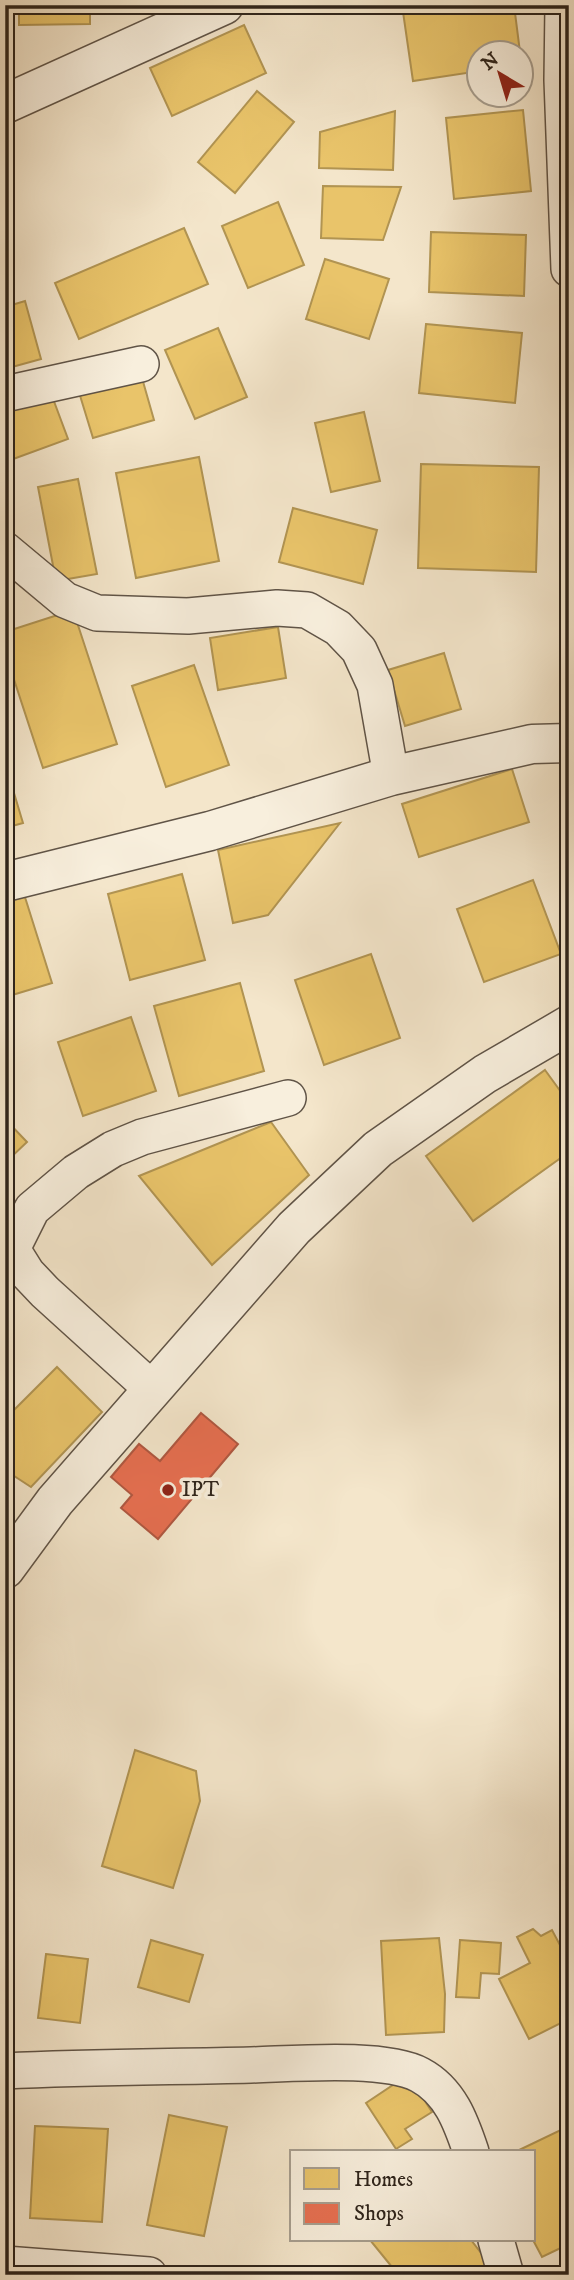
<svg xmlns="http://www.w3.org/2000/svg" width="574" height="2280" viewBox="0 0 574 2280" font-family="'IM FELL DW Pica',serif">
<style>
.homes{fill:#e9c46a;stroke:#b19452;stroke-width:2}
.shops{fill:#e76f51;stroke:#b05841;stroke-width:2}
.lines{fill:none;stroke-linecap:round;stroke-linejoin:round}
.minor-casing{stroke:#605447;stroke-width:38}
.tertiary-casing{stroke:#605447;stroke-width:41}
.minor{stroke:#f8efdd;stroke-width:35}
.tertiary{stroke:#f8efdd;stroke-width:38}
.poi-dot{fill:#8f2418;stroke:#f8efdd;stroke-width:2.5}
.labels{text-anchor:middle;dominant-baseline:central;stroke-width:7;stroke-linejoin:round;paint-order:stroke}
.poi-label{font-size:21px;fill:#2e241b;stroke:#f8efdd;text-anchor:start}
</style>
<rect width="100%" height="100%" fill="#f4e6cb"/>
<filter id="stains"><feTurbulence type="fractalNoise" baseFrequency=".00286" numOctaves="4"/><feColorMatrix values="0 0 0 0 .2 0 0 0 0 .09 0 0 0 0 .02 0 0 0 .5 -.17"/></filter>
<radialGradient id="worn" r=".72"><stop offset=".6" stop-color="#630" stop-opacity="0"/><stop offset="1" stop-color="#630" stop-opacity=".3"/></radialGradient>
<g class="homes">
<polygon points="19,5 90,5 90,24 19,25"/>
<polygon points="402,5 514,5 520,52 480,52 480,71 413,81"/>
<polygon points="244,25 266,73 172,116 150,68"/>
<polygon points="257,91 294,122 235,193 198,162"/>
<polygon points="523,110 531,191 454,199 446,118"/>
<polygon points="395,111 393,170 319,168 320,132"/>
<polygon points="323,186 401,187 383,240 321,238"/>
<polygon points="278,202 304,265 248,288 222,226"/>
<polygon points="184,228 208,284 79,339 55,283"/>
<polygon points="431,232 526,235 524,296 429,292"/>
<polygon points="325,259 389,279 369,339 306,319"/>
<polygon points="25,301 41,359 5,369 5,307"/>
<polygon points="426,324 522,333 515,403 419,393"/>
<polygon points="218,328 247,397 195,419 165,350"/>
<polygon points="140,371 154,420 93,438 78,389"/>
<polygon points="49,388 68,439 5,462 5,404"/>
<polygon points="364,412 380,481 331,492 315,423"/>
<polygon points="199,457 219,561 136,578 116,473"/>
<polygon points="421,464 539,467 536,572 418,568"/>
<polygon points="78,479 97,574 56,581 38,487"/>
<polygon points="293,508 377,530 363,584 279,562"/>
<polygon points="73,610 117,744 43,768 5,652 5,632"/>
<polygon points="278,627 286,678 218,690 210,638"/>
<polygon points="444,653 461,709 405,726 388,670"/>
<polygon points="194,665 229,765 166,787 132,686"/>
<polygon points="5,763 23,823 5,828"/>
<polygon points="512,769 529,822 419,857 402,804"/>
<polygon points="340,823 268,915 233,923 218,850"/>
<polygon points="182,874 205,960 130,980 108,894"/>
<polygon points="533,880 561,954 484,982 457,909"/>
<polygon points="24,894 52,983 9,996 5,983 5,899"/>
<polygon points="371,954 400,1038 324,1065 295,980"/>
<polygon points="240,983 264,1071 179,1096 154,1006"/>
<polygon points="131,1017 156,1091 83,1116 58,1042"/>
<polygon points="545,1070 569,1103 569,1152 473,1221 426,1156"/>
<polygon points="5,1119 27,1142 5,1163"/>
<polygon points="271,1122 309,1175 212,1265 139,1176"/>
<polygon points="57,1367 102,1412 31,1487 5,1470 5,1419"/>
<polygon points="135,1750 196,1771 200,1801 173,1888 102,1866"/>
<polygon points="533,1929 541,1936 552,1930 569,1962 569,2019 529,2039 499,1979 530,1963 517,1937"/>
<polygon points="439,1938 445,1994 444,2032 386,2035 381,1941"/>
<polygon points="151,1940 203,1955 189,2002 138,1987"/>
<polygon points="460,1940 501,1943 499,1974 481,1973 479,1998 456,1997"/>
<polygon points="46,1954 88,1959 80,2023 38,2018"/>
<polygon points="408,2075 432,2112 405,2129 412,2139 396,2149 366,2103"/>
<polygon points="169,2115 227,2127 204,2236 147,2225"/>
<polygon points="35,2126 108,2129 102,2222 30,2218"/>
<polygon points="569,2126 569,2244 542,2257 533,2240 534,2152 515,2152"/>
<polygon points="370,2240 471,2240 498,2275 383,2275 392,2267"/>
</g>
<polygon class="shops" points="201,1413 238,1444 158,1539 121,1508 132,1495 111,1477 139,1444 160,1461"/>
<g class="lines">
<g class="minor-casing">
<g id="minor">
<polyline points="563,5 562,80 569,269"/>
<polyline points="5,394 141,364"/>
<polyline points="5,550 65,600 97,613 188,616 277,608 307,610 338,628 359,650 375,685 391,776"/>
<polyline points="153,1390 45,1292 27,1273 12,1249 32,1209 76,1172 113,1149 142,1137 288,1098"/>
<path d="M 5,2071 C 87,2067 169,2067 251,2065 C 293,2064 384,2056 420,2075 C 450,2091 461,2122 471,2152"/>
<polyline points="496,2240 506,2275"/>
<polyline points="5,2264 149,2275"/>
</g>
</g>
<g class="tertiary-casing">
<g id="tertiary">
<polyline points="5,104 224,5"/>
<polyline points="5,882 210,831 391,776 532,744 569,743"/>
<polyline points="5,1569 55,1501 294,1228 378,1149 485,1074 569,1025"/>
</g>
</g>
<use href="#minor" class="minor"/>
<use href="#tertiary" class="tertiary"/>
</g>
<circle class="poi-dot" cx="168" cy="1490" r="7"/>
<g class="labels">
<g class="poi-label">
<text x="182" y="1490">IPT</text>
</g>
</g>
<rect width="574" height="2280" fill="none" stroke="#f4e6cb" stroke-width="28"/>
<rect x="7" y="7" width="560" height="2266" fill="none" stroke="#2e241b" stroke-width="3.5"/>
<rect x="14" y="14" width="546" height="2252" fill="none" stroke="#2e241b" stroke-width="2"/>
<rect x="290" y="2150" width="245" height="91" fill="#f8efdd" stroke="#a79e8f" stroke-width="2"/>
<rect x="304" y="2168" width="35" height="21" fill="#e9c46a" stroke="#a79e8f" stroke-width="2"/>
<text x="354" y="2186" font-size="21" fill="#2e241b">Homes</text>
<rect x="304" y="2203" width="35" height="21" fill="#e76f51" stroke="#a79e8f" stroke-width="2"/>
<text x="354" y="2220" font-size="21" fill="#2e241b">Shops</text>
<g transform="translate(500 74) rotate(322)"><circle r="33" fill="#f8efdd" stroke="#a79e8f" stroke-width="2"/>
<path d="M0-5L12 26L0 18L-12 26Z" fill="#8f2418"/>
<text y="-10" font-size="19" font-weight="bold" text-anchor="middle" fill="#2e241b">N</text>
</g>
<rect width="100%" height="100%" filter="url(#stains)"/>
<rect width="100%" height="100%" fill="url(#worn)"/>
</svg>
